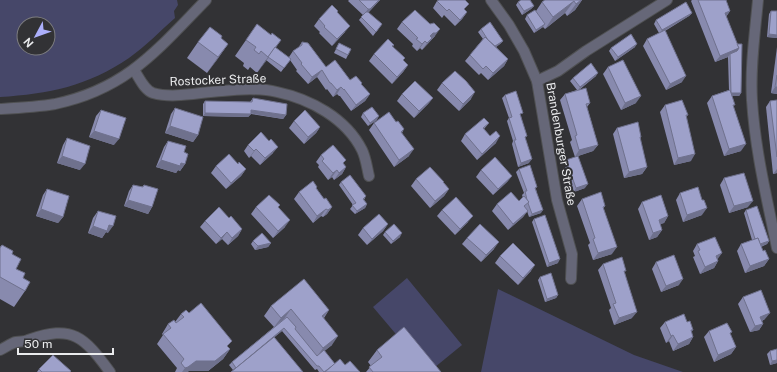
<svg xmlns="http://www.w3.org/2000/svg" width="777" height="372" viewBox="0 0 777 372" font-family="'Public Sans',sans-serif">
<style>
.green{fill:#464769;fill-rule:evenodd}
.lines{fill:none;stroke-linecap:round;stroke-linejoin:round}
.minor-casing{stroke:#4f5052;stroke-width:12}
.minor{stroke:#666778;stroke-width:10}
.wall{fill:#888aae}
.shaded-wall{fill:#6f718d}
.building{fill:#9ea1ca;stroke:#6f718d}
.labels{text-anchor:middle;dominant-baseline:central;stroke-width:4;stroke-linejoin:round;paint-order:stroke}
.street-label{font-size:12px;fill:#eaebed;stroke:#323235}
</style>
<rect width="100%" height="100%" fill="#323235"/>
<g class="green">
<path d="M 0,0 L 177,0 L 178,5 L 174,11 L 175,18 C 160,31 146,46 129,58 C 88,86 49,94 0,97 ZM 24,24 L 48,24 L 48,48 L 24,48 Z"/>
<polygon points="407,278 462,345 429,372 428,372 373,307"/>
<polygon points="498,289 634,355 683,372 481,372"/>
</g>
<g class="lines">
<g class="minor-casing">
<g id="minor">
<polyline points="491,0 509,25 524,51 537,81 557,200 572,254 571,279"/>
<path d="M 758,0 C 755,33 750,67 752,100 C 755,150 767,199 777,248"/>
<path d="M 134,70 C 139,77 144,90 153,93 C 174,99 200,92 222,91 C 240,89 260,88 277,92 C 310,99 346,118 362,150 C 366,158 367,168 369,176"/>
<polyline points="537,81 558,71 586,51 667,0"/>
<path d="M 0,109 C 18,108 37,107 55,104 C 127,89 158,49 206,0"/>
<path d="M 0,350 C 5,348 11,343 16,342 C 21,341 24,342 28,340 C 73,324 84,337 110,372"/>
</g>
</g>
<use href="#minor" class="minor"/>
</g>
<g class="wall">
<polygon points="349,0 380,0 368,13 382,24 373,36 359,20 363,15 348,1"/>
<polygon points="545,0 582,0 575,10 567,16 565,13 545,29 543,27 534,33 525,19 527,15 536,11 542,2"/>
<polygon points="692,0 726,0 730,11 726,17 741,93 739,96 732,96 741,151 724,156 707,103 712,96 729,90 728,57 715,62 691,1"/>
<polygon points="437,1 465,10 467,12 462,19 455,26 444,15 442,18 433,8"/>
<polygon points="518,2 534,6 531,9 522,15 516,5"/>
<polygon points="771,11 777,11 777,38 767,37 769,14"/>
<polygon points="337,13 345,32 332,46 319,33 320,32 314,26 319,19"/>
<polygon points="692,13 689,16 665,31 682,82 666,90 643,46 647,39 659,33 654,24 656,20"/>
<polygon points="402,22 435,36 422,50 420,48 417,51 412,46 413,44 397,29"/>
<polygon points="481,29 503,41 500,44 496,47 508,59 504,66 488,80 481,73 479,75 465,61 470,55 483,39 478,32"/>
<polygon points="246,40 272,52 289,57 293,51 298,48 302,42 326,67 350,80 361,84 370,94 365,101 351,111 340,96 339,96 337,94 333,97 327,89 326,90 317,77 308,84 296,71 297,70 290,60 281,72 266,60 257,73 250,67 248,70 243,66 244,63 235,56"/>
<polygon points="198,42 228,44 207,73 187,58"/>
<polygon points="339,43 348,55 346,59 334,53"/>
<polygon points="394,45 393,47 405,58 403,60 408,65 403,72 392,84 369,61 374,54"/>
<polygon points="635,47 615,61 609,51 611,48"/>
<polygon points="777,47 777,94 771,93"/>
<polygon points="608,67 636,103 621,110 603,74"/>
<polygon points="596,76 579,90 590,103 587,107 598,145 593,151 575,157 570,142 572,140 560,100 565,94 577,90 570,81 573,78"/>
<polygon points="442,83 471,99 459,111 437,90"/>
<polygon points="402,94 433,98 428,104 414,118 397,101"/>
<polygon points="505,95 521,116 525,139 529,163 518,167 512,144 513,141 507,121 509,118 502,98"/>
<polygon points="253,98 286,115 283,119 251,114 248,117 203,116 203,104 205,101 250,102"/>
<polygon points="777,100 777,173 773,174 766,107 770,101"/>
<polygon points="665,105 688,115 686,117 691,161 674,165 660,112"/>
<polygon points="175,108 198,135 193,142 165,133 171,114"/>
<polygon points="101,110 114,145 89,137 96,116"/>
<polygon points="363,113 377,120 368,126 361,117"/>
<polygon points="294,121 320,127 316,133 304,144 289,128"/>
<polygon points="396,122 404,129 402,133 409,156 394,167 369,130 374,123"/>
<polygon points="489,123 484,129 496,143 477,160 461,141 465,134"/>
<polygon points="617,128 641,137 640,139 647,167 642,174 624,178 613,134"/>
<polygon points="67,138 80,170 57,163 63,145"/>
<polygon points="168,141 184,152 185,164 180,171 178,170 176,173 156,167 164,147"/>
<polygon points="248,145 273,153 260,165 251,156 249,158 244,151"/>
<polygon points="321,155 343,164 346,167 342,174 334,180 332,177 328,180 318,167 319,165 316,162"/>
<polygon points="566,160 585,188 574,192 564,163"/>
<polygon points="238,164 246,169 241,176 226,189 211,173 216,166"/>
<polygon points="519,169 536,189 541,213 529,217 527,211 523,217 508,230 492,211 497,204 519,201 523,198 522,195 524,193 516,172"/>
<polygon points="481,170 512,176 507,182 493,195 476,177"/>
<polygon points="724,178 748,207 729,213 720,185"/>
<polygon points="416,179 443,182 449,189 444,196 430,208 411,186"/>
<polygon points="341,182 366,196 364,200 367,204 365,208 355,214 350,209 353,205 339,185"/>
<polygon points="133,185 142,187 144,185 152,207 148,214 124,206 129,191"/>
<polygon points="316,188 324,199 332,207 327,214 323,217 321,216 313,223 294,199 299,192"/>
<polygon points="47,189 63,217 58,223 36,216 43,195"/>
<polygon points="680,193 702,200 702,215 683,222 676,200"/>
<polygon points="582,199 605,206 603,209 612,254 593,260 588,245 590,243 577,206"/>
<polygon points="642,202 668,216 664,223 660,224 662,230 657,237 649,240 638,209"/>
<polygon points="280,205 278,207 285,227 273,238 251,214 256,207"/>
<polygon points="442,210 468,222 455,235 437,216"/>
<polygon points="746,210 769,241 767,244 761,247 763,251 769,259 764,266 745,273 737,251 741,244 752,240 744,213"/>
<polygon points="98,211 108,233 106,232 102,238 88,233 93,218"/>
<polygon points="229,218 242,229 238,236 228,245 222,239 216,244 200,227 205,221"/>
<polygon points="534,219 558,263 547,267 532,222"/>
<polygon points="388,224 383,231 367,245 358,235 363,228"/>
<polygon points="385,232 400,237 391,244 383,235"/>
<polygon points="467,238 494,249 481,262 462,244"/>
<polygon points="253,241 271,243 268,247 255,250 251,244"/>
<polygon points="697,244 718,260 718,261 714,268 700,274 693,257 695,256 693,251"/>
<polygon points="2,245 12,254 16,269 23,278 25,291 14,307 0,299 0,247"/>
<polygon points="500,256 531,271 518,285 495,263"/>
<polygon points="656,262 679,285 661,292 652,269"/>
<polygon points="603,264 625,273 632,318 614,325 609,310 611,308 598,270"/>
<polygon points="540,277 558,295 556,298 545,302 538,280"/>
<polygon points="743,297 765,319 762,321 763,324 759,330 750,332 738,304"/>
<polygon points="271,306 329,310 324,318 332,345 324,351 335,364 345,365 360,372 319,372 317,369 315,370 282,331 233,370 229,365 232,362 274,327 264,316"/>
<polygon points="189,313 228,347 230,349 223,359 208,371 189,371 187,372 175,372 177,368 157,344 163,335 162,334 168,324 175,322 181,314"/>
<polygon points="665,322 687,322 693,330 691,332 693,337 689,344 673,351 669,341 666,343 660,328"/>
<polygon points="709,331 730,334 736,347 731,354 714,362 704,337"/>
<polygon points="777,349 777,363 770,365 767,354 770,351"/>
<polygon points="377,350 441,372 366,372 371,366 368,362"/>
<polygon points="39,369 70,372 37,372"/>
</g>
<g class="shaded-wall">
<polygon points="379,0 380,0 365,16 363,16 368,9"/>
<polygon points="581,0 582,0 575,10 567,16 576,4"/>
<polygon points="574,1 565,13 545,29 553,17"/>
<polygon points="534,6 531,9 522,15 524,11"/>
<polygon points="730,11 725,18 725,13"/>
<polygon points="467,12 462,19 455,26 460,20"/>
<polygon points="692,13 689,16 659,34 662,30"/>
<polygon points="545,24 543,27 534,33 536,30"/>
<polygon points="350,26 345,32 332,46 337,39"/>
<polygon points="440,29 435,36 422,50 427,43 430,36 433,33"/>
<polygon points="769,34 777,35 777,38 767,37"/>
<polygon points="281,40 270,56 257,73 268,57"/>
<polygon points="425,41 420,48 417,51 422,44"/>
<polygon points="503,41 500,44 491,51 493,47"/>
<polygon points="228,44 217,60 207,73 218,57"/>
<polygon points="637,44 635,47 615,61 618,57"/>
<polygon points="739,48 734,55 730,54 728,57 715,62 720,56"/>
<polygon points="508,59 504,66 488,80 493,73"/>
<polygon points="408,65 403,72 392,84 397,77"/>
<polygon points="322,70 317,77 308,84 312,77"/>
<polygon points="598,73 596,76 578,90 580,87"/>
<polygon points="686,76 682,82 666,90 670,84"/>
<polygon points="341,87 337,94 333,97 337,90"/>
<polygon points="775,87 777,87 777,94 771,93"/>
<polygon points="475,92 471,99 459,111 463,104"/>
<polygon points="731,93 741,93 739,96 729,96"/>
<polygon points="370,94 365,101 351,111 356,105"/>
<polygon points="641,96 636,103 621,110 625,103"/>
<polygon points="433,98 428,104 414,118 419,111"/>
<polygon points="251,110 286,115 283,119 249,113"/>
<polygon points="205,113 251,114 248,117 203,116"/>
<polygon points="379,116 377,120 368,126 370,123"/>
<polygon points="170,126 198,135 193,142 165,133"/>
<polygon points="320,127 316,133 304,144 308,137"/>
<polygon points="94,131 119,139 114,145 89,137"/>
<polygon points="500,136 496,143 477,160 482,154"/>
<polygon points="746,144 741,151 724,156 729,149"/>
<polygon points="598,145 593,151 575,157 579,150"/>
<polygon points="278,147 273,153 260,165 265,158"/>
<polygon points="256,149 251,156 249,158 254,151"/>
<polygon points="414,149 409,156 394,167 399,160"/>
<polygon points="695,154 691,161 674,165 678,158"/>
<polygon points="62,156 85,164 80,170 57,163"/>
<polygon points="532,159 529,163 518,167 521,163"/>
<polygon points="161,160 181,163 185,164 180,171 178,170 176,173 156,167"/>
<polygon points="346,167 342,174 334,180 339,173"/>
<polygon points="647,167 642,174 624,178 629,172"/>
<polygon points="246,169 241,176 226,189 231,183"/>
<polygon points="777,169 777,173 773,174"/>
<polygon points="337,170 332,177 328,180 333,173"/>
<polygon points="512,176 507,182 493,195 498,189"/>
<polygon points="588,184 585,188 574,192 576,188"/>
<polygon points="449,189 444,196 430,208 435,201"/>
<polygon points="128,200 152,207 148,214 124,206"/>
<polygon points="753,201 748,207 729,213 734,206"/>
<polygon points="367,204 365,208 355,214 357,211"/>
<polygon points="332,207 327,214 323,217 328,210"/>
<polygon points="707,208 702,215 683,222 687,215"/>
<polygon points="41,209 63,217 58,223 36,216"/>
<polygon points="326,209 321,216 313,223 317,216"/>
<polygon points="543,210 541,213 529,217 532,214"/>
<polygon points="528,211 523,217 508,230 513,224"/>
<polygon points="473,216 468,222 455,235 460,229"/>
<polygon points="668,216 664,223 654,226 659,220"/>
<polygon points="290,220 285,227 273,238 278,231"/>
<polygon points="388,224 383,231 367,245 372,239"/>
<polygon points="109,225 113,226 108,233 106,232 102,238 88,233 93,226"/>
<polygon points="242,229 238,236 228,245 232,238"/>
<polygon points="662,230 657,237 649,240 653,233"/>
<polygon points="227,232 222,239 216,244 221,238"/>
<polygon points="402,233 400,237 391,244 393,241"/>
<polygon points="769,241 767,244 757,248 760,244"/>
<polygon points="499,242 494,249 481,262 486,255"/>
<polygon points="271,243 268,247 255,250 258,246"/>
<polygon points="617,247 612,254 593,260 598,253"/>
<polygon points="722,253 717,260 716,256"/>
<polygon points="560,259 558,263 547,267 549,263"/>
<polygon points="769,259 764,266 745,273 750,266"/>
<polygon points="718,261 714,268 700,274 705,267"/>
<polygon points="535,265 531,271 518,285 523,278"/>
<polygon points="683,279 679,285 661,292 666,286"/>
<polygon points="558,295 556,298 545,302 547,299"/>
<polygon points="291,309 284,319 274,327 281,318"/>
<polygon points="329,310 322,319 322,316"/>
<polygon points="637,312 632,318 614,325 619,318"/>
<polygon points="770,313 765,319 756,323 760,317"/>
<polygon points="763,324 759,330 750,332 755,326"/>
<polygon points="284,328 282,331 254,354 256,350"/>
<polygon points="673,335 669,341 666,343 671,336"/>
<polygon points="338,336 332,345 316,358 323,348"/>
<polygon points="693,337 689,344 673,351 678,344"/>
<polygon points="736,347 731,354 714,362 718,355"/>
<polygon points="230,349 223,359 208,371 189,371 187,372 182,372 185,368 196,361"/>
<polygon points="777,360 777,363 770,365 772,361"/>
</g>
<g class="building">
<polygon points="359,0 379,0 370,9 368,9"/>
<polygon points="439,0 465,0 469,4 464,9 467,12 460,20 449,9 447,11 437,1"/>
<polygon points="521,0 530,0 534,6 524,11 518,2"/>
<polygon points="545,0 581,0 576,4 574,1 553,17 542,2"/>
<polygon points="698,0 726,0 730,11 725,13 739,48 720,56"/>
<polygon points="686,2 692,13 662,30 656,20"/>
<polygon points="332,5 338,11 337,12 350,26 337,39 324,27 325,26 319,19"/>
<polygon points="415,10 430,24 434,23 440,29 436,33 433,33 430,36 432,38 427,43 425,41 422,44 416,39 418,38 402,22"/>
<polygon points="535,10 545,24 536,30 527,15"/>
<polygon points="771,11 777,11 777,35 769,34"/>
<polygon points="366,12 368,12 382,24 376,32 361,17"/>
<polygon points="490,22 503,41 495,46 488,40 481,29"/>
<polygon points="257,24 271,35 272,33 281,40 268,57 261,51 259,54 254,50 256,47 246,40"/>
<polygon points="210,27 222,36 221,38 228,44 218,57 198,42"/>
<polygon points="665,30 686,76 670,84 647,39"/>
<polygon points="631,34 637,44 618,57 611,48"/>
<polygon points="485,37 508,59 493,73 486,66 483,69 470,55"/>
<polygon points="388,39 394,45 392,46 405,58 403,60 408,65 397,77 374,54"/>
<polygon points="302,42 308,43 326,67 335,60 350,80 356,76 362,83 361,84 370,94 356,105 344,89 344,90 341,87 337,90 331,83 330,83 322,70 312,77 301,64 302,63 293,51 302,45"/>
<polygon points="339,43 351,49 348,55 336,49"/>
<polygon points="737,44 742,44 741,93 731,93 730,54 737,51 739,48"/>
<polygon points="275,47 291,59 284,68 268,57"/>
<polygon points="623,60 641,96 625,103 608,67"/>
<polygon points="591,63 598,73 580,87 573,78"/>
<polygon points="455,71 466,81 475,92 463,104 442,83"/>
<polygon points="777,75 777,87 775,87"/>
<polygon points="415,81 433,98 419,111 402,94"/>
<polygon points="586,88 590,103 586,104 598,145 579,150 575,136 577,135 565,94"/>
<polygon points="730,90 735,105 733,105 746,144 729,149 712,96"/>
<polygon points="516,91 523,113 520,114 527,136 525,137 532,159 521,163 514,140 516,140 509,118 512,117 505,95"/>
<polygon points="253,98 287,104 286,115 251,110 251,114 205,113 205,101 252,102"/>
<polygon points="682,100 688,115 686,115 695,154 678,158 665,105"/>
<polygon points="777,100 777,157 770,101"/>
<polygon points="372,107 379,116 370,123 363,113"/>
<polygon points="175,108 203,117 198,135 170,126"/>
<polygon points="101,110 126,118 119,139 94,131"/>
<polygon points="305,110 320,127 308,137 294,121"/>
<polygon points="389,112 396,122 398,121 404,129 401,132 414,149 399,160 374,123"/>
<polygon points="484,118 489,123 483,128 490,136 496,131 500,136 482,154 465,134"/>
<polygon points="638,122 641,137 640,137 647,167 629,172 617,128"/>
<polygon points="261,132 269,141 271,139 278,147 265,158 256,149 254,151 248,145"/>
<polygon points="67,138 90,146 85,164 62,156"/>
<polygon points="168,141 186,146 184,152 188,154 185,164 181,163 180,166 161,160"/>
<polygon points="333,145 346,160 343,163 346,167 339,173 337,170 333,173 322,161 324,159 321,155"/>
<polygon points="229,154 238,164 239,162 246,169 231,183 216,166"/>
<polygon points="578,156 588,184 576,188 566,160"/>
<polygon points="495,157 512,176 498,189 481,170"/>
<polygon points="530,165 537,187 535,188 543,210 532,214 528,203 529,202 527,200 525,191 527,191 519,169"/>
<polygon points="430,167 444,182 443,182 449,189 435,201 416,179"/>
<polygon points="744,173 753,201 734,206 724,178"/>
<polygon points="350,175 366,196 363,199 367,204 357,211 352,205 356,203 341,182"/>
<polygon points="313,181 317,187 316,188 324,199 326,198 332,207 328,210 326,209 317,216 299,192"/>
<polygon points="133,185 143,187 144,185 158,189 152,207 128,200"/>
<polygon points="698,187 702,200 704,200 707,208 687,215 680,193"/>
<polygon points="47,189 69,196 63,217 41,209"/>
<polygon points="511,192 519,201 524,196 529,202 524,206 528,211 513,224 497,204"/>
<polygon points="601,192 605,206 603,207 617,247 598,253 593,239 595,238 582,199"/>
<polygon points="269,195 280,205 278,207 290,220 278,231 256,207"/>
<polygon points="661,195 668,216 659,220 662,230 653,233 642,202"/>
<polygon points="456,197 473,216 460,229 442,210"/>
<polygon points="757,206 769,241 760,244 758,238 755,239 746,210"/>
<polygon points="219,207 229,218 231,216 242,229 232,238 227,232 221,238 205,221"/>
<polygon points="98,211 116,216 113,226 109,225 107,231 93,226"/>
<polygon points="379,214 388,224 372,239 363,228"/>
<polygon points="545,215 560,259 549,263 534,219"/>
<polygon points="394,224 402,233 393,241 385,232"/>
<polygon points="480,224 499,242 486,255 467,238"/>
<polygon points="262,233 271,243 258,246 253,241"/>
<polygon points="715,237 722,253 716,256 718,261 705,267 698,251 700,250 697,244"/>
<polygon points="758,238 763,251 765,250 769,259 750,266 741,244"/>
<polygon points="513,243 535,265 523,278 500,256"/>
<polygon points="2,245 13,251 12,254 21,259 16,269 25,273 23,278 30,282 25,291 0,277 0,248"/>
<polygon points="674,255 683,279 666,286 656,262"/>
<polygon points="622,257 626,271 624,271 637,312 619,318 613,304 616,303 603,264"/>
<polygon points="551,273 558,295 547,299 540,277"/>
<polygon points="304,279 329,310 322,316 338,336 323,348 291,309 281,318 271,306"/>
<polygon points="761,290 770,313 760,317 763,324 755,326 743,297"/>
<polygon points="201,303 232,341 227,346 230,349 215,361 196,361 188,367 185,368 181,363 184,359 163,334 171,328 168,324 174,320 176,323 184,317 181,314 186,310 189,313"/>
<polygon points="684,314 687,322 690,321 693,330 691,330 693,337 678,344 673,335 671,336 665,322"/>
<polygon points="287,317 296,327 295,329 317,356 324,350 335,364 324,372 319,366 317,366 284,328 236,368 232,362"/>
<polygon points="727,323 732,332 730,333 736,347 718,355 709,331"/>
<polygon points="404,327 441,372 373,372 369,367 382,357 377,350"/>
<polygon points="274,337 303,372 231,372"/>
<polygon points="777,349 777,360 772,361 770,351"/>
<polygon points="53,355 71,371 70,372 42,372 39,369"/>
<polygon points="340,359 345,365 350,361 360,372 325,372"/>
</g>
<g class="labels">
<g class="street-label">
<text transform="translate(218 80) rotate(-2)">Rostocker Straße</text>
<text transform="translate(561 144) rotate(80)">Brandenburger Straße</text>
</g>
</g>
<g transform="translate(36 36) rotate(229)"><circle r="19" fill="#323235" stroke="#7c7c7f"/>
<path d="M0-3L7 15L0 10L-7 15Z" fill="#acaffb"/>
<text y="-6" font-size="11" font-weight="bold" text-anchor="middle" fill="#eaebed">N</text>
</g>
<path d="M18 348v6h95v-6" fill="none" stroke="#eaebed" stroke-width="2"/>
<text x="24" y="348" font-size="12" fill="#eaebed" stroke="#323235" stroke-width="3" paint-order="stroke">50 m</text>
</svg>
